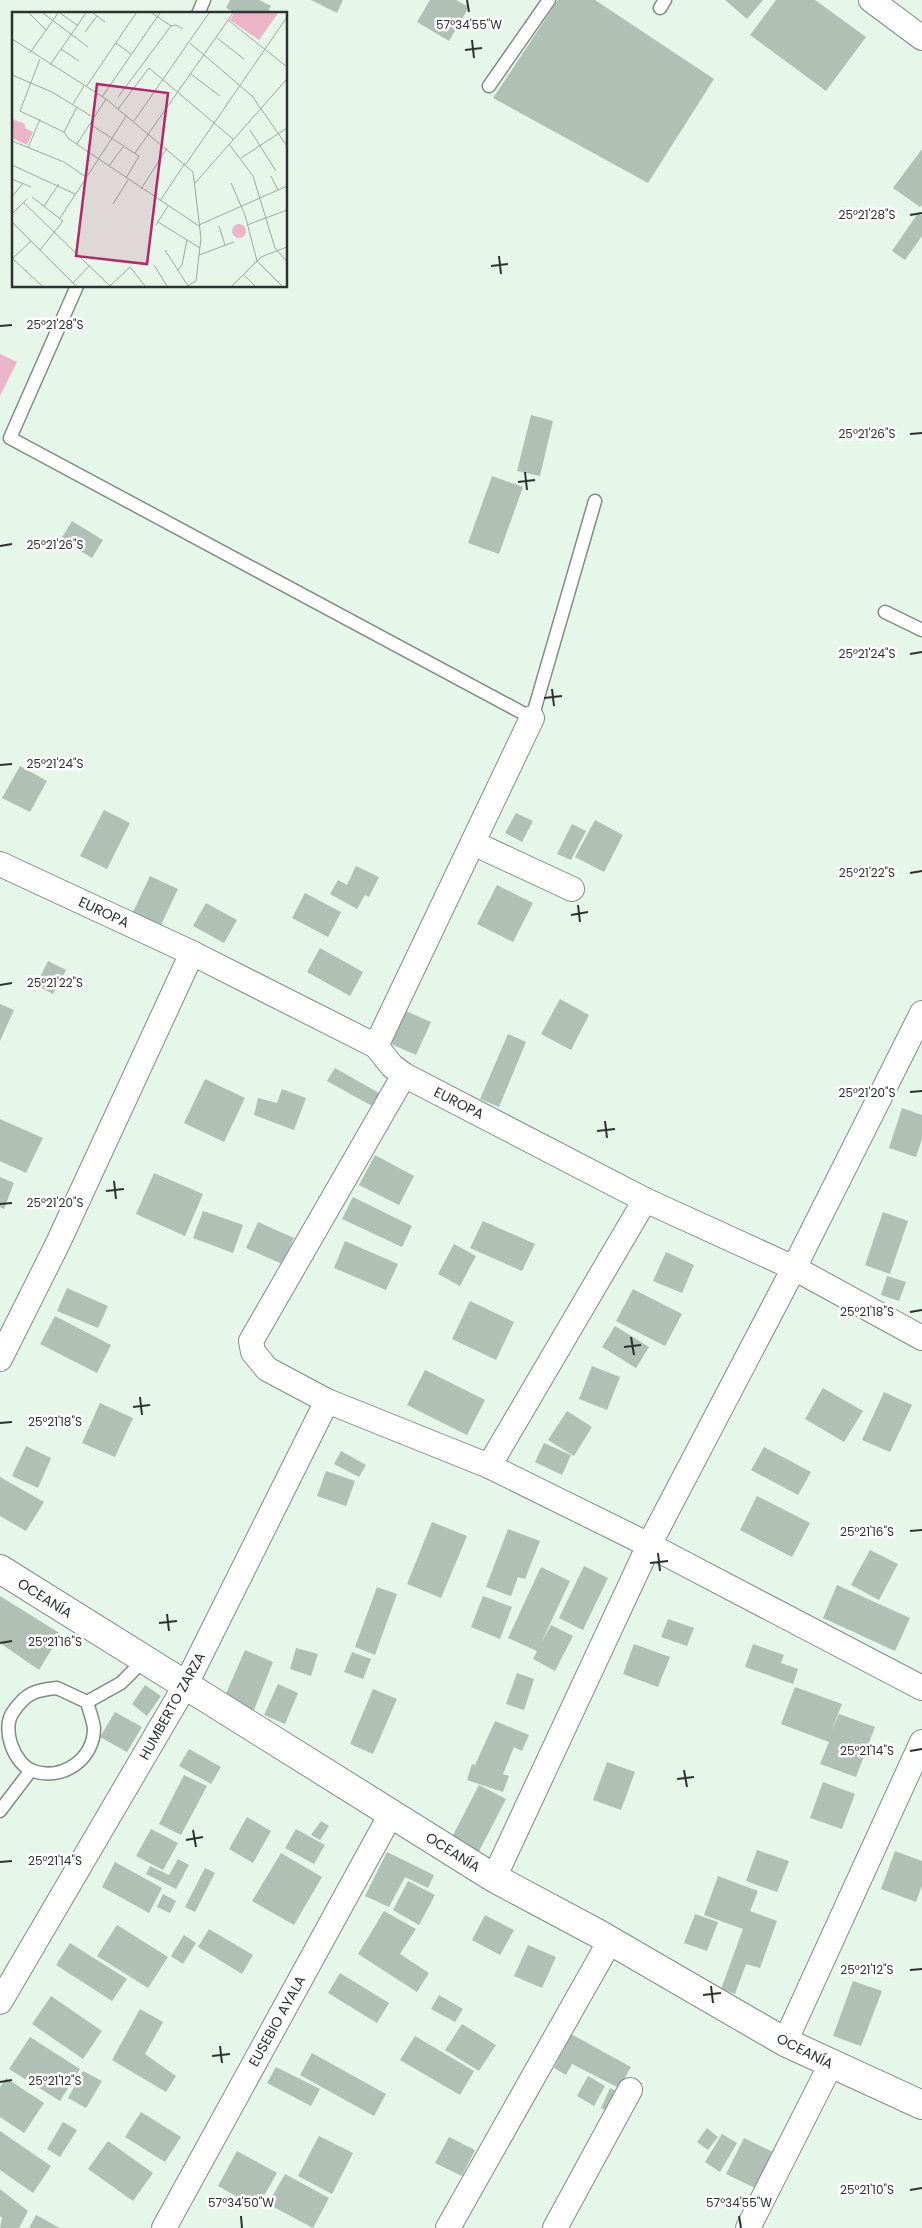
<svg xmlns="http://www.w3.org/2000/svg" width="922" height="2228" viewBox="0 0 922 2228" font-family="Poppins,sans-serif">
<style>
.green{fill:#ecb5c7}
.building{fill:#b0c0b4}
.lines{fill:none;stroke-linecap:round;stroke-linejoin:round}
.lane-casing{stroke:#7e8d82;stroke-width:15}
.street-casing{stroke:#7e8d82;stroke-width:26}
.secondary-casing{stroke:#7e8d82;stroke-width:30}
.lane{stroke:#fff;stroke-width:12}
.street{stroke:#fff;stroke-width:24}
.secondary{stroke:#fff;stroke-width:28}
.ticks{fill:none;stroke:#2c322e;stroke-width:2}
.labels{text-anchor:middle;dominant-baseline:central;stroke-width:5;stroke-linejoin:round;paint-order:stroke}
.street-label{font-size:14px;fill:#2c322e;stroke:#fff}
.inset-road{fill:none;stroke:#9ca89f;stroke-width:1}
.view{fill:#b22969;fill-opacity:0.15;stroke:#b22969;stroke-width:2.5}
.inset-edge{fill:none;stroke:#2c322e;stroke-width:2.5}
.ticks-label{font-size:12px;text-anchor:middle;fill:#2c322e;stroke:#fff;stroke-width:5;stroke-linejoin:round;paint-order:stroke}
</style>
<rect width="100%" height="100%" fill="#e6f7ea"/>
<polygon class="green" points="0,354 17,362 0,396"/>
<g class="building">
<polygon points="230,0 259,0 271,6 267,14 237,14 226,8"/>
<polygon points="311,0 343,0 337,13"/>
<polygon points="430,0 456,0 469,7 449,41 417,22"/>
<polygon points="558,0 595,0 714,79 648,183 493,98"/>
<polygon points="725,0 763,0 747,19"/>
<polygon points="776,0 815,0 866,37 826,91 750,35"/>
<polygon points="922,149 922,205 920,207 893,188"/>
<polygon points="918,213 922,216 922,236 905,260 892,251"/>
<polygon points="531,415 553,421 540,476 517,471"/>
<polygon points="492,476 523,487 499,554 468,543"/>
<polygon points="72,521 103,540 92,558 61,539"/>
<polygon points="20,766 47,781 30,812 2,798"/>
<polygon points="104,810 130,823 107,869 80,856"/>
<polygon points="516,813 533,821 522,842 505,833"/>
<polygon points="595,820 623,835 604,872 575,857"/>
<polygon points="572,824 586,831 571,860 557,854"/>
<polygon points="356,866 379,877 369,897 365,895 357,909 330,894 338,880 347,885"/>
<polygon points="150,876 178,889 160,927 132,914"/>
<polygon points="497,885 533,903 513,942 477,924"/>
<polygon points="305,893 341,912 328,937 292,918"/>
<polygon points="206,903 237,920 224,943 193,926"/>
<polygon points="320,948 363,972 350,996 307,972"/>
<polygon points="48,961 66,970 53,994 36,985"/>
<polygon points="560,999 589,1015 571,1050 541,1034"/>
<polygon points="0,1004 14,1010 0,1041"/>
<polygon points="406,1011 431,1022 416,1055 391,1044"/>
<polygon points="508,1034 526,1042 499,1107 480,1099"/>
<polygon points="335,1068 379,1093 372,1106 327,1081"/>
<polygon points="205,1079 245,1098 224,1142 184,1123"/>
<polygon points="282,1089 306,1098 294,1130 254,1115 258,1098 277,1103"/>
<polygon points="902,1108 922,1115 922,1139 916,1157 889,1148"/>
<polygon points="0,1119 43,1138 26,1173 0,1161"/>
<polygon points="375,1155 414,1176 399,1205 359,1185"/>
<polygon points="154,1173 203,1194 185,1236 136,1214"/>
<polygon points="0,1177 14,1183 4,1209 0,1207"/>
<polygon points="353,1197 412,1226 402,1247 342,1219"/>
<polygon points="203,1211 243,1225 233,1253 193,1238"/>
<polygon points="883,1212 908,1221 890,1274 865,1265"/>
<polygon points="483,1221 535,1244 522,1271 470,1248"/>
<polygon points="258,1222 294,1238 282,1264 246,1248"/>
<polygon points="345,1241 398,1264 386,1290 334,1268"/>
<polygon points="454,1244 476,1256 460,1286 438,1274"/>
<polygon points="666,1252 694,1265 682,1293 653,1281"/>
<polygon points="887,1276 906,1282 899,1301 881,1295"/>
<polygon points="67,1288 108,1306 98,1328 57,1311"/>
<polygon points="633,1289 682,1314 665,1346 616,1321"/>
<polygon points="470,1301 514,1322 496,1360 452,1339"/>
<polygon points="55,1316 111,1345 97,1373 40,1344"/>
<polygon points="615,1326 649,1347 636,1368 602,1347"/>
<polygon points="592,1366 620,1377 607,1410 579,1399"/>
<polygon points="425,1370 485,1400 467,1435 407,1405"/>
<polygon points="823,1388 863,1411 844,1442 805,1419"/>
<polygon points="884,1392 912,1405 890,1452 862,1440"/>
<polygon points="100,1403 133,1418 115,1457 82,1443"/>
<polygon points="567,1411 592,1427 574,1456 548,1440"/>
<polygon points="544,1443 571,1455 562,1475 535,1462"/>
<polygon points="26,1446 51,1458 38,1488 12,1476"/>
<polygon points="764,1447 811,1472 798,1495 751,1470"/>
<polygon points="341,1451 366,1465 359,1477 334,1464"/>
<polygon points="326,1471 355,1481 346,1506 317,1496"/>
<polygon points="0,1477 44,1502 26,1531 0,1516"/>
<polygon points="757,1496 810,1523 792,1557 740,1530"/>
<polygon points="432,1522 467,1536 441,1598 407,1584"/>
<polygon points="508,1529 540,1541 525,1579 518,1577 511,1596 486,1587"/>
<polygon points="870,1550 898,1564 879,1600 851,1585"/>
<polygon points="584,1566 608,1578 583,1630 559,1618"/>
<polygon points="541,1567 570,1581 541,1643 551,1625 573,1636 555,1671 533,1659 537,1651 508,1638"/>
<polygon points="837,1585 910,1618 895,1651 823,1618"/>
<polygon points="377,1587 397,1594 375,1655 355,1647"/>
<polygon points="0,1596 61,1634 39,1670 0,1643"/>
<polygon points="483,1596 512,1607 500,1639 471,1627"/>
<polygon points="668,1619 694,1628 687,1646 661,1637"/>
<polygon points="634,1644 670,1657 658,1687 623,1674"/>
<polygon points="753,1644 784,1655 781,1663 798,1669 793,1684 745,1667"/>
<polygon points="296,1648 318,1654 311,1676 290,1669"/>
<polygon points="245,1650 273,1662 254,1710 224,1698"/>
<polygon points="352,1652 371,1659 363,1679 344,1672"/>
<polygon points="517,1673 534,1679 524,1710 506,1704"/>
<polygon points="278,1684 298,1693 285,1724 264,1715"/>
<polygon points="145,1685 161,1696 147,1716 132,1704"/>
<polygon points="795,1687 842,1704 831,1732 839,1714 875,1727 856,1777 820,1764 829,1742 781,1724"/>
<polygon points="373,1689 397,1699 373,1754 350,1744"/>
<polygon points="115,1712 142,1727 127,1752 100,1737"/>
<polygon points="495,1721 529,1735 522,1751 514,1747 503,1774 509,1776 503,1792 467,1780 472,1764 475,1765"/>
<polygon points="189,1749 221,1767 211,1784 179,1766"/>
<polygon points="607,1762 635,1772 621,1810 593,1800"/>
<polygon points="184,1775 207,1786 181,1835 159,1824"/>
<polygon points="823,1782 855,1794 842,1829 810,1818"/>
<polygon points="479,1785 506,1799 477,1855 450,1841"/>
<polygon points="247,1817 271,1831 253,1863 229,1849"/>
<polygon points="321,1821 329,1826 320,1840 311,1835"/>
<polygon points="151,1829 178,1843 163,1870 136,1856"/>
<polygon points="296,1829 325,1845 314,1864 285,1848"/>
<polygon points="757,1850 789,1861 777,1892 746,1881"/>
<polygon points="895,1851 922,1861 922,1885 916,1902 881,1889"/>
<polygon points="387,1852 434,1875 428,1888 405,1877 389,1907 365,1896"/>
<polygon points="281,1853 322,1877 294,1925 252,1901"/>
<polygon points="178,1859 189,1865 176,1889 146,1874 150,1866 169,1875"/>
<polygon points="115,1862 162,1888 149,1913 102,1887"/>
<polygon points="205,1868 215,1873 195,1912 185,1907"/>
<polygon points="718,1876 758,1891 750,1911 777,1921 760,1968 746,1964 735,1994 721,1989 743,1929 704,1915"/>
<polygon points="408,1881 435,1895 419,1925 393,1910"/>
<polygon points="163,1894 176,1901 170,1913 157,1907"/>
<polygon points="384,1911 416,1929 400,1954 429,1973 417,1992 358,1954"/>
<polygon points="695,1914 718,1922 707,1951 684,1943"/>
<polygon points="485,1915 514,1930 500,1955 472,1940"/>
<polygon points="117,1925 168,1957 148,1988 97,1956"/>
<polygon points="209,1929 253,1955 242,1974 198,1947"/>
<polygon points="184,1935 196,1943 183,1964 171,1956"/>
<polygon points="70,1943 127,1979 112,2001 56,1965"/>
<polygon points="528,1945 556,1957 542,1988 514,1976"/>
<polygon points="340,1973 389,2003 377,2023 328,1993"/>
<polygon points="853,1981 882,1991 861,2046 833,2036"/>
<polygon points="439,1995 463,2009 455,2022 431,2009"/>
<polygon points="51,1996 102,2031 83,2059 32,2024"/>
<polygon points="140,2009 163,2022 145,2054 176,2076 166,2092 112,2060"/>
<polygon points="462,2024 496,2045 479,2071 445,2050"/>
<polygon points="571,2034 631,2067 619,2088 572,2064 566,2075 554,2068"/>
<polygon points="415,2036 474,2071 460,2095 400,2060"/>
<polygon points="30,2037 80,2069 60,2101 9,2069"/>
<polygon points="312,2053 386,2094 374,2116 300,2075"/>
<polygon points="276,2067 320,2089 311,2106 267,2083"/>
<polygon points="83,2071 102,2081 86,2108 68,2098"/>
<polygon points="588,2076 605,2086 594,2106 577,2096"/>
<polygon points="6,2078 44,2103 24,2133 0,2117 0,2087"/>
<polygon points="610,2088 622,2094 613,2113 601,2108"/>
<polygon points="141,2112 181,2137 165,2162 125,2137"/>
<polygon points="63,2122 77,2130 60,2157 47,2149"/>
<polygon points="707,2128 718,2137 708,2150 697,2142"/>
<polygon points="0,2131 51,2166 33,2193 0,2170"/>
<polygon points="722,2134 737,2143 720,2172 705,2162"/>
<polygon points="319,2136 353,2153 332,2194 298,2176"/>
<polygon points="449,2137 475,2150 462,2176 435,2163"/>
<polygon points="744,2138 773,2152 755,2188 726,2174"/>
<polygon points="108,2141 153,2173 133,2201 88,2169"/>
<polygon points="237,2151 277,2173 257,2208 218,2186"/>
<polygon points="285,2174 329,2198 313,2228 268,2204"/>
<polygon points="0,2189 28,2211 19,2228 0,2228 2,2218 0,2216"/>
<polygon points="36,2215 60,2228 29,2228"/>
</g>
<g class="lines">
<g class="lane-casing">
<g id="lane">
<polyline points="660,8 665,0"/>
<polyline points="198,14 204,0"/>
<polyline points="489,86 549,0"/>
<polyline points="77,286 10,438 532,718 595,501"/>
<polyline points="885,612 922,630"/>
<path d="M 57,1688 L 87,1702 C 89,1710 93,1720 94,1728 C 94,1759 63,1781 33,1771 C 14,1764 1,1729 13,1712 C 26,1693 35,1690 57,1688 Z"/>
<polyline points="87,1702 121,1683 143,1661"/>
<polyline points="0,1811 31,1770"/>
</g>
</g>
<g class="street-casing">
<g id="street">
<polyline points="871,0 922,38"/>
<polyline points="473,843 572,889"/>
<polyline points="0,864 192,953 376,1046 392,1066 404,1075 645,1200 794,1268 922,1338"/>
<polyline points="376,1046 532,718"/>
<polyline points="404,1075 251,1341 253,1352 267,1369 327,1401 489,1466 649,1545 922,1688"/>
<polyline points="0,1359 58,1243 192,953"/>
<polyline points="489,1466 645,1200"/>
<polyline points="494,1878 649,1545 794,1268 922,1013"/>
<polyline points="0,2002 185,1686 327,1401"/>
<polyline points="785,2042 922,1742"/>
<polyline points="164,2228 391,1814"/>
<polyline points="448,2228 610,1941"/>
<polyline points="555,2228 630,2090"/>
<polyline points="748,2228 831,2064"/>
</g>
</g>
<g class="secondary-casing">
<polyline id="secondary" points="0,1569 494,1878 597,1933 785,2042 922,2105"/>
</g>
<use href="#lane" class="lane"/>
<use href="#street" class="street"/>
<use href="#secondary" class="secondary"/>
</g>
<path class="ticks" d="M 467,0 L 469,12M 472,40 L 474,58M 465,50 L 482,48M 910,215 L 922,213M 499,256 L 501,274M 491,266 L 508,264M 0,326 L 12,325M 910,434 L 922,433M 525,472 L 527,490M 518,482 L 535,480M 0,546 L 12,544M 910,654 L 922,652M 552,689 L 554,706M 544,698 L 562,696M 0,765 L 12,764M 910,873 L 922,871M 578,905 L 580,922M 571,915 L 588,912M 0,985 L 12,983M 910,1092 L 922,1091M 605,1121 L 607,1138M 597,1131 L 615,1129M 114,1181 L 116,1199M 106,1191 L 124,1189M 0,1204 L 12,1203M 910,1312 L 922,1310M 631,1337 L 634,1355M 624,1347 L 641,1345M 140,1397 L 142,1415M 133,1407 L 150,1405M 0,1423 L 12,1422M 910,1531 L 922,1530M 658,1553 L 660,1571M 650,1563 L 668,1561M 167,1614 L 169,1631M 159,1623 L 177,1621M 0,1643 L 12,1641M 910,1751 L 922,1749M 684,1770 L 687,1787M 677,1779 L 694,1777M 193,1830 L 196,1847M 186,1840 L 203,1837M 0,1862 L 12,1861M 910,1970 L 922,1969M 711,1986 L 713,2003M 703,1995 L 721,1993M 220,2046 L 222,2063M 212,2056 L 230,2054M 0,2082 L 12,2080M 910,2190 L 922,2188M 241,2216 L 242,2228M 739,2216 L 741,2228"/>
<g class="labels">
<g class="street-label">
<text transform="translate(104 912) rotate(25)">EUROPA</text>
<text transform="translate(459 1103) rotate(27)">EUROPA</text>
<text transform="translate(45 1598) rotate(32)">OCEANÍA</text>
<text transform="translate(172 1706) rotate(-61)">HUMBERTO ZARZA</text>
<text transform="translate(453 1852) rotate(32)">OCEANÍA</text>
<text transform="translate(277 2021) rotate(-61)">EUSEBIO AYALA</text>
<text transform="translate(805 2051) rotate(27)">OCEANÍA</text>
</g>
</g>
<g transform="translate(12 12)">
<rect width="275" height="275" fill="#e6f7ea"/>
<path d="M 222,1 L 266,1 L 247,28 L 218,8 ZM 0,107 L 13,112 L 13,116 L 21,120 L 15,133 L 0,126 ZM220 219a7 7 0 1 1 14 0a7 7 0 1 1-14 0Z" fill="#ecb5c7"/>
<path class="inset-road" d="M 17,1 L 34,18M 31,1 L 76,35M 48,1 L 65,13M 81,1 L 93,10M 140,1 L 159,14 L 164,13 L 171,17M 216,8 L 275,55M 73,20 L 85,4M 205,26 L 232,47M 0,27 L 94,87 L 181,160 L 189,226 L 184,269 L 175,274M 104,31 L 119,42M 178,31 L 240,84 L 275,134M 49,37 L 67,49M 18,41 L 46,1M 28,47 L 8,99 L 52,120 L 57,127 L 187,214M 38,53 L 74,1M 179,62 L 208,84M 0,63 L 40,80 L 79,104M 74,75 L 124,1M 90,85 L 148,1M 106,85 L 159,14M 61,92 L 72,74M 106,97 L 137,56 L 221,127M 122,109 L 197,1M 78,112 L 127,144 L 114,166M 238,118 L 264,159M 52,120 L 65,95M 0,129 L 52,150 L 74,165M 65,132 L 94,87M 217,132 L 241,164 L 263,236 L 275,250M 16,136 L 28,107M 123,141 L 221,1M 229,146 L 275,116M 174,152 L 275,5M 0,153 L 63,182M 97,154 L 111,135M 259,164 L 266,178M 0,167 L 19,175M 183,171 L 275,67M 219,171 L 233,203 L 245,249 L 270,274M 129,177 L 155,136M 0,185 L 11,171M 20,185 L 51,209 L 28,238M 148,189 L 173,151M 12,191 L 98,274M 101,192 L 116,168M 32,194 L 47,172M 0,202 L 15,187M 48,206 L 115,103M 0,210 L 64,274M 146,210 L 188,236M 144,213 L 156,194M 187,213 L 275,174M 235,213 L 275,198M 207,214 L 213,233M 153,238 L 176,274M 187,243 L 222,230M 0,246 L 30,274M 0,247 L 19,229M 142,253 L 155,274M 166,258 L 170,253 L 175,228M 232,263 L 243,274M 61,271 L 78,253M 98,274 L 118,255 L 133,274M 220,274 L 249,245 L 275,235"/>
<path class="view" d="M 85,72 L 156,81 L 135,252 L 64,244 Z"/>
<rect width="275" height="275" class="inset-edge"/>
</g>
<g class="ticks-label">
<text x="469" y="29">57°34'55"W</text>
<text x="867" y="219">25°21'28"S</text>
<text x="55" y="329">25°21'28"S</text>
<text x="867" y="438">25°21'26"S</text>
<text x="55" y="549">25°21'26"S</text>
<text x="867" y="658">25°21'24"S</text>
<text x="55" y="768">25°21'24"S</text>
<text x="867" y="877">25°21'22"S</text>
<text x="55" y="987">25°21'22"S</text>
<text x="867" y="1097">25°21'20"S</text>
<text x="55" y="1207">25°21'20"S</text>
<text x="867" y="1316">25°21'18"S</text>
<text x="55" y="1426">25°21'18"S</text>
<text x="867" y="1536">25°21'16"S</text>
<text x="55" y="1646">25°21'16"S</text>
<text x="867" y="1755">25°21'14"S</text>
<text x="55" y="1865">25°21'14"S</text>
<text x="867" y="1974">25°21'12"S</text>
<text x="55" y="2085">25°21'12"S</text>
<text x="867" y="2194">25°21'10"S</text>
<text x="241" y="2207">57°34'50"W</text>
<text x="739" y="2207">57°34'55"W</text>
</g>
</svg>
